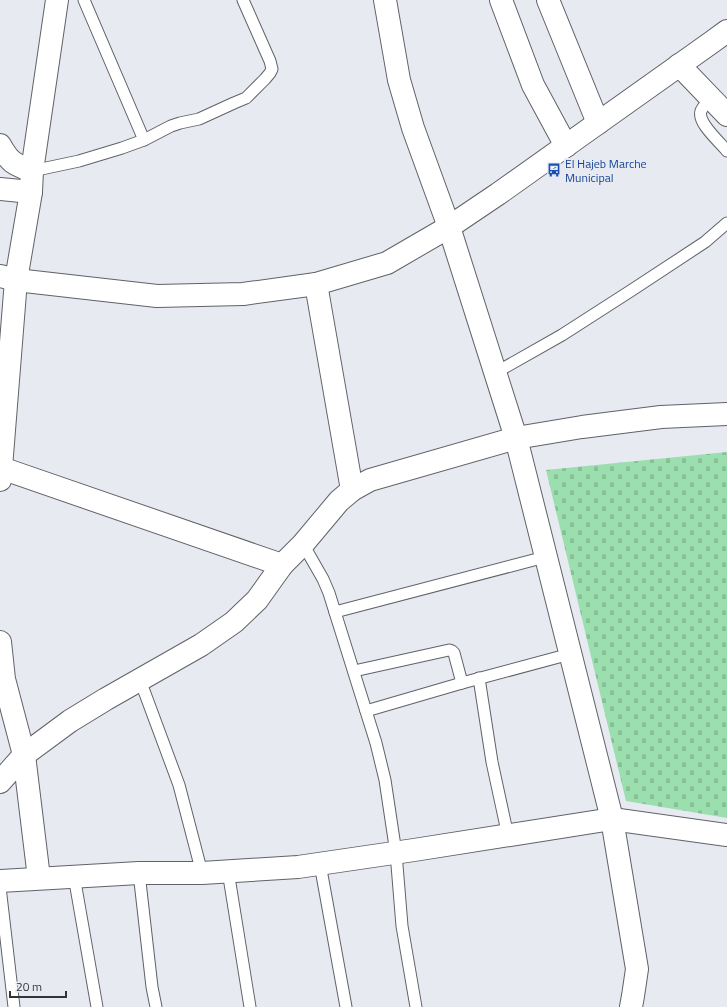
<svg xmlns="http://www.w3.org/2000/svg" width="727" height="1007" viewBox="0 0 727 1007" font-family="'Titillium Web',sans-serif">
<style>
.cemetery{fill:url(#cemetery-stones)}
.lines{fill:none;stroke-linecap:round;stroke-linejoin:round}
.service-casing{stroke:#606268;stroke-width:13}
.minor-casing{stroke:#606268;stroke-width:24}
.tertiary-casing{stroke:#606268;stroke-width:24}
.service{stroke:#fff;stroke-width:11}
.minor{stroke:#fff;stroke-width:22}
.tertiary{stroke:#fff;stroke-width:22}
.labels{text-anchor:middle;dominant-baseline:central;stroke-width:4;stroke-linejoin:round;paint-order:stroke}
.transit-label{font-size:12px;fill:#164399;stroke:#e7eaf1;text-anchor:start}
</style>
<defs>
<pattern id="cemetery-stones" width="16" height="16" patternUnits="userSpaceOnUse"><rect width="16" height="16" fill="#9cdfaf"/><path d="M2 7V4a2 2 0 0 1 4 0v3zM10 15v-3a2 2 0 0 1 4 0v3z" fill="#87c097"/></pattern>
</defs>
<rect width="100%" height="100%" fill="#e7eaf1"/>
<polygon class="cemetery" points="727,452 727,818 626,801 546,470"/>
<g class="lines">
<g class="service-casing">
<g id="service">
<polyline points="84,0 144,140"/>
<path d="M 711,98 C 708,102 703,106 701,111 C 697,123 720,142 727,151"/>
<polyline points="32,171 79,161 122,148 144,140 171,126 180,123 199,119 234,103 246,98 265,79 270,73 272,69 270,61 243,0"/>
<polyline points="495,373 562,335 632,290 705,242 727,223"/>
<polyline points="303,544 323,579 329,593 376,743 385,780 396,853 402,926 416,1007"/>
<polyline points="335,612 545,557"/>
<polyline points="354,671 449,650 452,651 454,653 462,683"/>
<polyline points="479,678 492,762 508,836"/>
<polyline points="140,680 179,785 202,873"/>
<polyline points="366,711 462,683 570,654"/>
<polyline points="320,864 346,1007"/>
<polyline points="228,871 250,1007"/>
<polyline points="139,873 152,987 156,1007"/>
<polyline points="74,876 97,1007"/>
<polyline points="0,887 14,1007"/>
</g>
</g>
<g class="minor-casing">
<g id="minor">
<polyline points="385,0 399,80 413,128 449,227 516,438 612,819 637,969 633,996 631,1007"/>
<polyline points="501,0 533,85 566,146"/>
<polyline points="548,0 598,123"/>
<polyline points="679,65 727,115"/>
<path d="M 0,145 C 10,163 14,164 32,171"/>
<polyline points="0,189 31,192"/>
<polyline points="316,284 352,490"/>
<polyline points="1,468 282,565"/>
<polyline points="0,480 16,280 31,192 32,171 57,0"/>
<polyline points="0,642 4,679 24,755 39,878"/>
<polyline points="0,782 24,755 70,721 106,699 201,645 234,622 257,600 282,565 303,544 339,501 352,490 370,480 516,438 582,427 661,417 727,414"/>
<polyline points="0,881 139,873 202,873 298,867 414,850 612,819 727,835"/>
</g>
</g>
<g class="tertiary-casing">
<polyline id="tertiary" points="0,276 16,280 157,296 243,294 316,284 387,263 449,227 498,194 712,42 727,31"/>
</g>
<use href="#service" class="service"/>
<use href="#minor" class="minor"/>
<use href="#tertiary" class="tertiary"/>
</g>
<defs>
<g id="bus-bare" transform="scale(1.08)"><path d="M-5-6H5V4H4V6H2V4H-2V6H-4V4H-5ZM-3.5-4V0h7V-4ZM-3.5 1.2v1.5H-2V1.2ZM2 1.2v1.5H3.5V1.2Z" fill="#1a4fb4" stroke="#e7eaf1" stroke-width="2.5" paint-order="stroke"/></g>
</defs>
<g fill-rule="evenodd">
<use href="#bus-bare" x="554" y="170"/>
</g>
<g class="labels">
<g class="transit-label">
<text x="565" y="163">El Hajeb Marche<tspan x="565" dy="14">Municipal</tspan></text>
</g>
</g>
<path d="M10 991v6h56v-6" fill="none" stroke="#333437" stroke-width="2"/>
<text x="16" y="991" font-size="12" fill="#333437" stroke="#e7eaf1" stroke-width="3" paint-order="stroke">20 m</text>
</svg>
